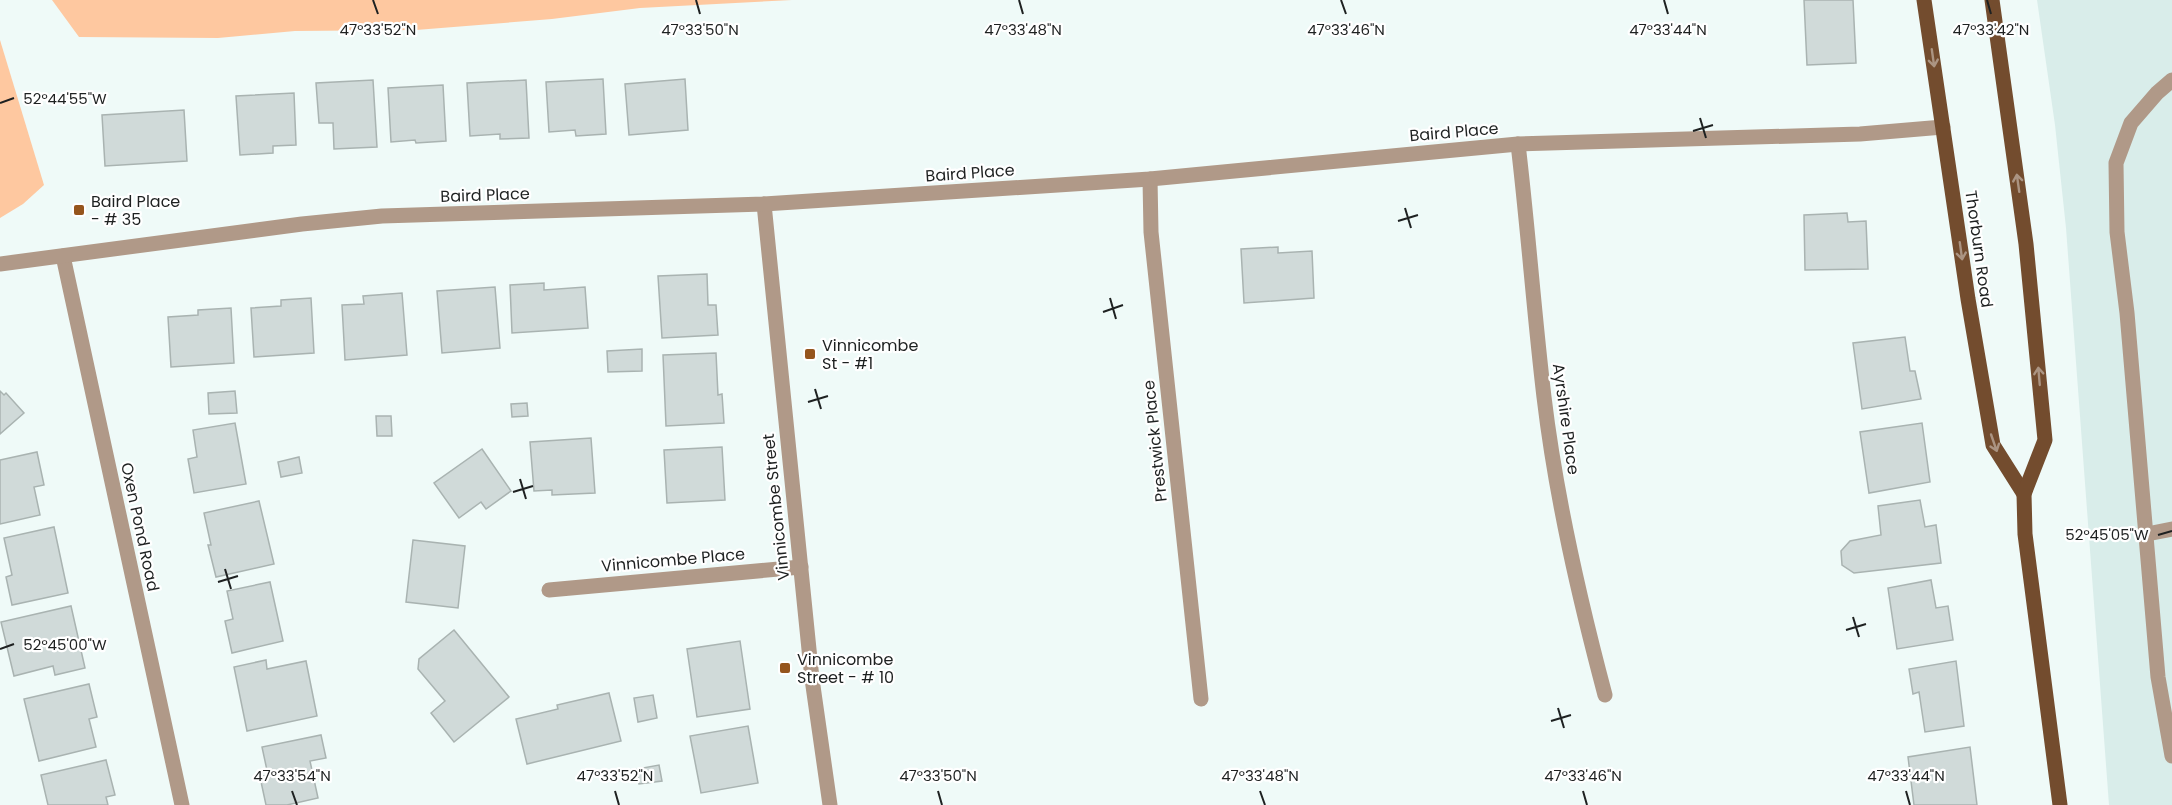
<svg xmlns="http://www.w3.org/2000/svg" width="2172" height="805" viewBox="0 0 2172 805" font-family="Poppins,sans-serif">
<style>
.built{fill:#d9edea}
.green{fill:#fec8a0}
.building{fill:#d0dad9;stroke:#a9b3b1;stroke-width:1.5}
.lines{fill:none;stroke-linecap:round;stroke-linejoin:round}
.minor{stroke:#b09988;stroke-width:15}
.major{stroke:#734c2e;stroke-width:15}
.oneway{stroke:#ab9482}
.ticks{fill:none;stroke:#1e2121;stroke-width:2}
.poi-dot{fill:#95551d;stroke:#fff;stroke-width:2}
.labels{text-anchor:middle;dominant-baseline:central;stroke-width:4.5;stroke-linejoin:round;paint-order:stroke}
.street-label{font-size:16px;fill:#1e2121;stroke:#fff}
.poi-label{font-size:16px;fill:#1e2121;stroke:#fff;text-anchor:start}
.ticks-label{font-size:15px;text-anchor:middle;fill:#1e2121;stroke:#fff;stroke-width:4.5;stroke-linejoin:round;paint-order:stroke}
</style>
<rect width="100%" height="100%" fill="#effaf8"/>
<polygon class="built" points="2037,0 2172,0 2172,805 2109,805 2066,228 2055,125"/>
<g class="green">
<polygon points="52,0 792,0 640,8 552,19 416,30 295,31 218,38 79,37"/>
<polygon points="0,40 44,185 23,204 0,218"/>
</g>
<g class="building">
<polygon points="1804,0 1853,0 1856,63 1807,65"/>
<polygon points="603,79 606,134 576,136 575,130 549,132 546,82"/>
<polygon points="685,79 688,130 629,135 625,84"/>
<polygon points="373,80 377,147 334,149 333,123 319,123 316,83"/>
<polygon points="526,80 529,138 500,139 500,134 470,136 467,83"/>
<polygon points="443,85 446,141 416,143 415,140 391,142 388,88"/>
<polygon points="294,93 296,145 273,146 273,153 240,155 236,96"/>
<polygon points="184,110 187,161 105,166 102,115"/>
<polygon points="1847,213 1848,222 1866,221 1868,269 1805,270 1804,215"/>
<polygon points="1278,247 1278,253 1312,251 1314,298 1244,303 1241,249"/>
<polygon points="707,274 708,305 716,305 718,335 662,338 658,276"/>
<polygon points="544,283 544,290 585,287 588,328 512,333 510,285"/>
<polygon points="495,287 500,348 442,353 437,291"/>
<polygon points="402,293 407,355 345,360 342,305 364,304 363,296"/>
<polygon points="311,298 314,353 254,357 251,308 281,306 281,300"/>
<polygon points="231,308 234,363 171,367 168,317 198,315 198,310"/>
<polygon points="1905,337 1910,371 1915,371 1921,399 1862,409 1853,343"/>
<polygon points="642,349 642,371 608,372 607,351"/>
<polygon points="716,353 718,395 722,394 724,423 666,426 663,355"/>
<polygon points="0,391 4,395 6,393 24,413 0,434"/>
<polygon points="235,391 237,413 209,414 208,393"/>
<polygon points="527,403 528,416 512,417 511,404"/>
<polygon points="376,416 391,416 392,436 377,436"/>
<polygon points="235,423 246,484 194,493 188,459 197,457 193,430"/>
<polygon points="1922,423 1930,482 1869,493 1860,432"/>
<polygon points="591,438 595,493 552,495 552,490 534,491 530,442"/>
<polygon points="722,447 725,500 667,503 664,450"/>
<polygon points="482,449 511,491 486,509 481,502 459,518 434,483"/>
<polygon points="37,452 44,485 34,487 40,515 0,524 0,460"/>
<polygon points="299,457 302,473 281,477 278,462"/>
<polygon points="1920,500 1925,527 1936,525 1941,563 1854,573 1842,565 1841,551 1850,541 1881,535 1878,506"/>
<polygon points="259,501 274,564 216,577 208,545 211,545 204,513"/>
<polygon points="54,527 68,593 12,605 6,577 12,575 4,538"/>
<polygon points="413,540 465,546 458,608 406,602"/>
<polygon points="1931,580 1936,608 1948,606 1953,640 1897,649 1888,588"/>
<polygon points="270,582 283,641 232,653 225,621 233,619 227,591"/>
<polygon points="71,606 85,668 55,675 53,666 14,676 1,622"/>
<polygon points="454,630 509,697 454,742 431,713 445,701 418,669 419,659"/>
<polygon points="740,641 750,709 697,717 687,649"/>
<polygon points="266,660 267,669 306,661 317,716 247,731 234,667"/>
<polygon points="1956,661 1964,726 1925,732 1919,692 1913,694 1909,669"/>
<polygon points="89,684 97,717 89,719 96,747 39,761 24,699"/>
<polygon points="609,693 621,741 527,764 516,719 558,709 557,705"/>
<polygon points="653,695 657,718 638,722 634,698"/>
<polygon points="748,726 758,783 701,793 690,736"/>
<polygon points="321,735 326,758 310,761 318,798 287,805 266,805 260,777 268,775 262,747"/>
<polygon points="1970,747 1977,805 1914,805 1908,757"/>
<polygon points="106,760 115,795 106,797 108,805 48,805 41,775"/>
<polygon points="659,765 662,781 639,784 637,769"/>
</g>
<g class="lines">
<g class="minor">
<polyline points="2172,80 2157,93 2131,123 2116,163 2117,232 2127,313 2158,677 2172,756"/>
<path d="M 1518,144 C 1528,228 1534,313 1544,397 C 1556,498 1579,597 1605,695"/>
<polyline points="1150,179 1151,232 1201,699"/>
<polyline points="764,204 812,679 830,805"/>
<polyline points="63,256 182,805"/>
<polyline points="0,264 302,224 382,216 764,204 1150,179 1518,144 1860,134 1943,127"/>
<polyline points="2147,534 2172,529"/>
<polyline points="549,590 801,567"/>
</g>
<g class="major">
<polyline points="1924,0 1968,299 1993,445 2024,494"/>
<polyline points="1992,0 2026,244 2045,440 2024,494 2025,534 2060,805"/>
</g>
</g>
<defs><path id="oneway-shaft" d="M-6 0H5M1.5-3L5.5 0L1.5 3" fill="none" stroke-width="1.6" stroke-linecap="round" stroke-linejoin="round" transform="scale(1.5)"/></defs>
<g class="oneway">
<use href="#oneway-shaft" transform="translate(1933 58) rotate(82)"/>
<use href="#oneway-shaft" transform="translate(2018 183) rotate(-98)"/>
<use href="#oneway-shaft" transform="translate(1961 251) rotate(82)"/>
<use href="#oneway-shaft" transform="translate(2039 376) rotate(-95)"/>
<use href="#oneway-shaft" transform="translate(1994 443) rotate(71)"/>
</g>
<path class="ticks" d="M 373,0 L 378,14M 696,0 L 700,14M 1019,0 L 1023,14M 1341,0 L 1346,14M 1664,0 L 1668,14M 1987,0 L 1991,14M 0,103 L 14,98M 1700,118 L 1706,138M 1693,131 L 1713,125M 1405,208 L 1411,228M 1398,221 L 1418,215M 1110,298 L 1116,319M 1103,312 L 1123,305M 815,389 L 821,409M 808,402 L 828,396M 520,479 L 526,499M 513,492 L 533,486M 2158,535 L 2172,531M 225,569 L 231,589M 218,582 L 238,576M 1853,617 L 1859,637M 1846,630 L 1866,624M 0,649 L 14,644M 1558,708 L 1564,728M 1551,721 L 1571,715M 292,791 L 297,805M 615,791 L 619,805M 938,791 L 942,805M 1260,791 L 1265,805M 1583,791 L 1587,805M 1906,791 L 1910,805"/>
<g class="poi-dot">
<rect x="73" y="204" width="12" height="12" rx="3"/>
<rect x="804" y="348" width="12" height="12" rx="3"/>
<rect x="779" y="662" width="12" height="12" rx="3"/>
</g>
<g class="labels">
<g class="street-label">
<text transform="translate(1454 132) rotate(-5)">Baird Place</text>
<text transform="translate(970 173) rotate(-4)">Baird Place</text>
<text transform="translate(485 195) rotate(-2)">Baird Place</text>
<text transform="translate(1979 249) rotate(82)">Thorburn Road</text>
<text transform="translate(1566 419) rotate(82)">Ayrshire Place</text>
<text transform="translate(1155 441) rotate(-96)">Prestwick Place</text>
<text transform="translate(776 507) rotate(-96)">Vinnicombe Street</text>
<text transform="translate(140 527) rotate(78)">Oxen Pond Road</text>
<text transform="translate(673 560) rotate(-5)">Vinnicombe Place</text>
</g>
<g class="poi-label">
<text x="91" y="201">Baird Place<tspan x="91" dy="18">- # 35</tspan></text>
<text x="822" y="345">Vinnicombe<tspan x="822" dy="18">St - #1</tspan></text>
<text x="797" y="659">Vinnicombe<tspan x="797" dy="18">Street - # 10</tspan></text>
</g>
</g>
<g class="ticks-label">
<text x="378" y="35">47°33'52"N</text>
<text x="700" y="35">47°33'50"N</text>
<text x="1023" y="35">47°33'48"N</text>
<text x="1346" y="35">47°33'46"N</text>
<text x="1668" y="35">47°33'44"N</text>
<text x="1991" y="35">47°33'42"N</text>
<text x="65" y="104">52°44'55"W</text>
<text x="2107" y="540">52°45'05"W</text>
<text x="65" y="650">52°45'00"W</text>
<text x="292" y="781">47°33'54"N</text>
<text x="615" y="781">47°33'52"N</text>
<text x="938" y="781">47°33'50"N</text>
<text x="1260" y="781">47°33'48"N</text>
<text x="1583" y="781">47°33'46"N</text>
<text x="1906" y="781">47°33'44"N</text>
</g>
</svg>
